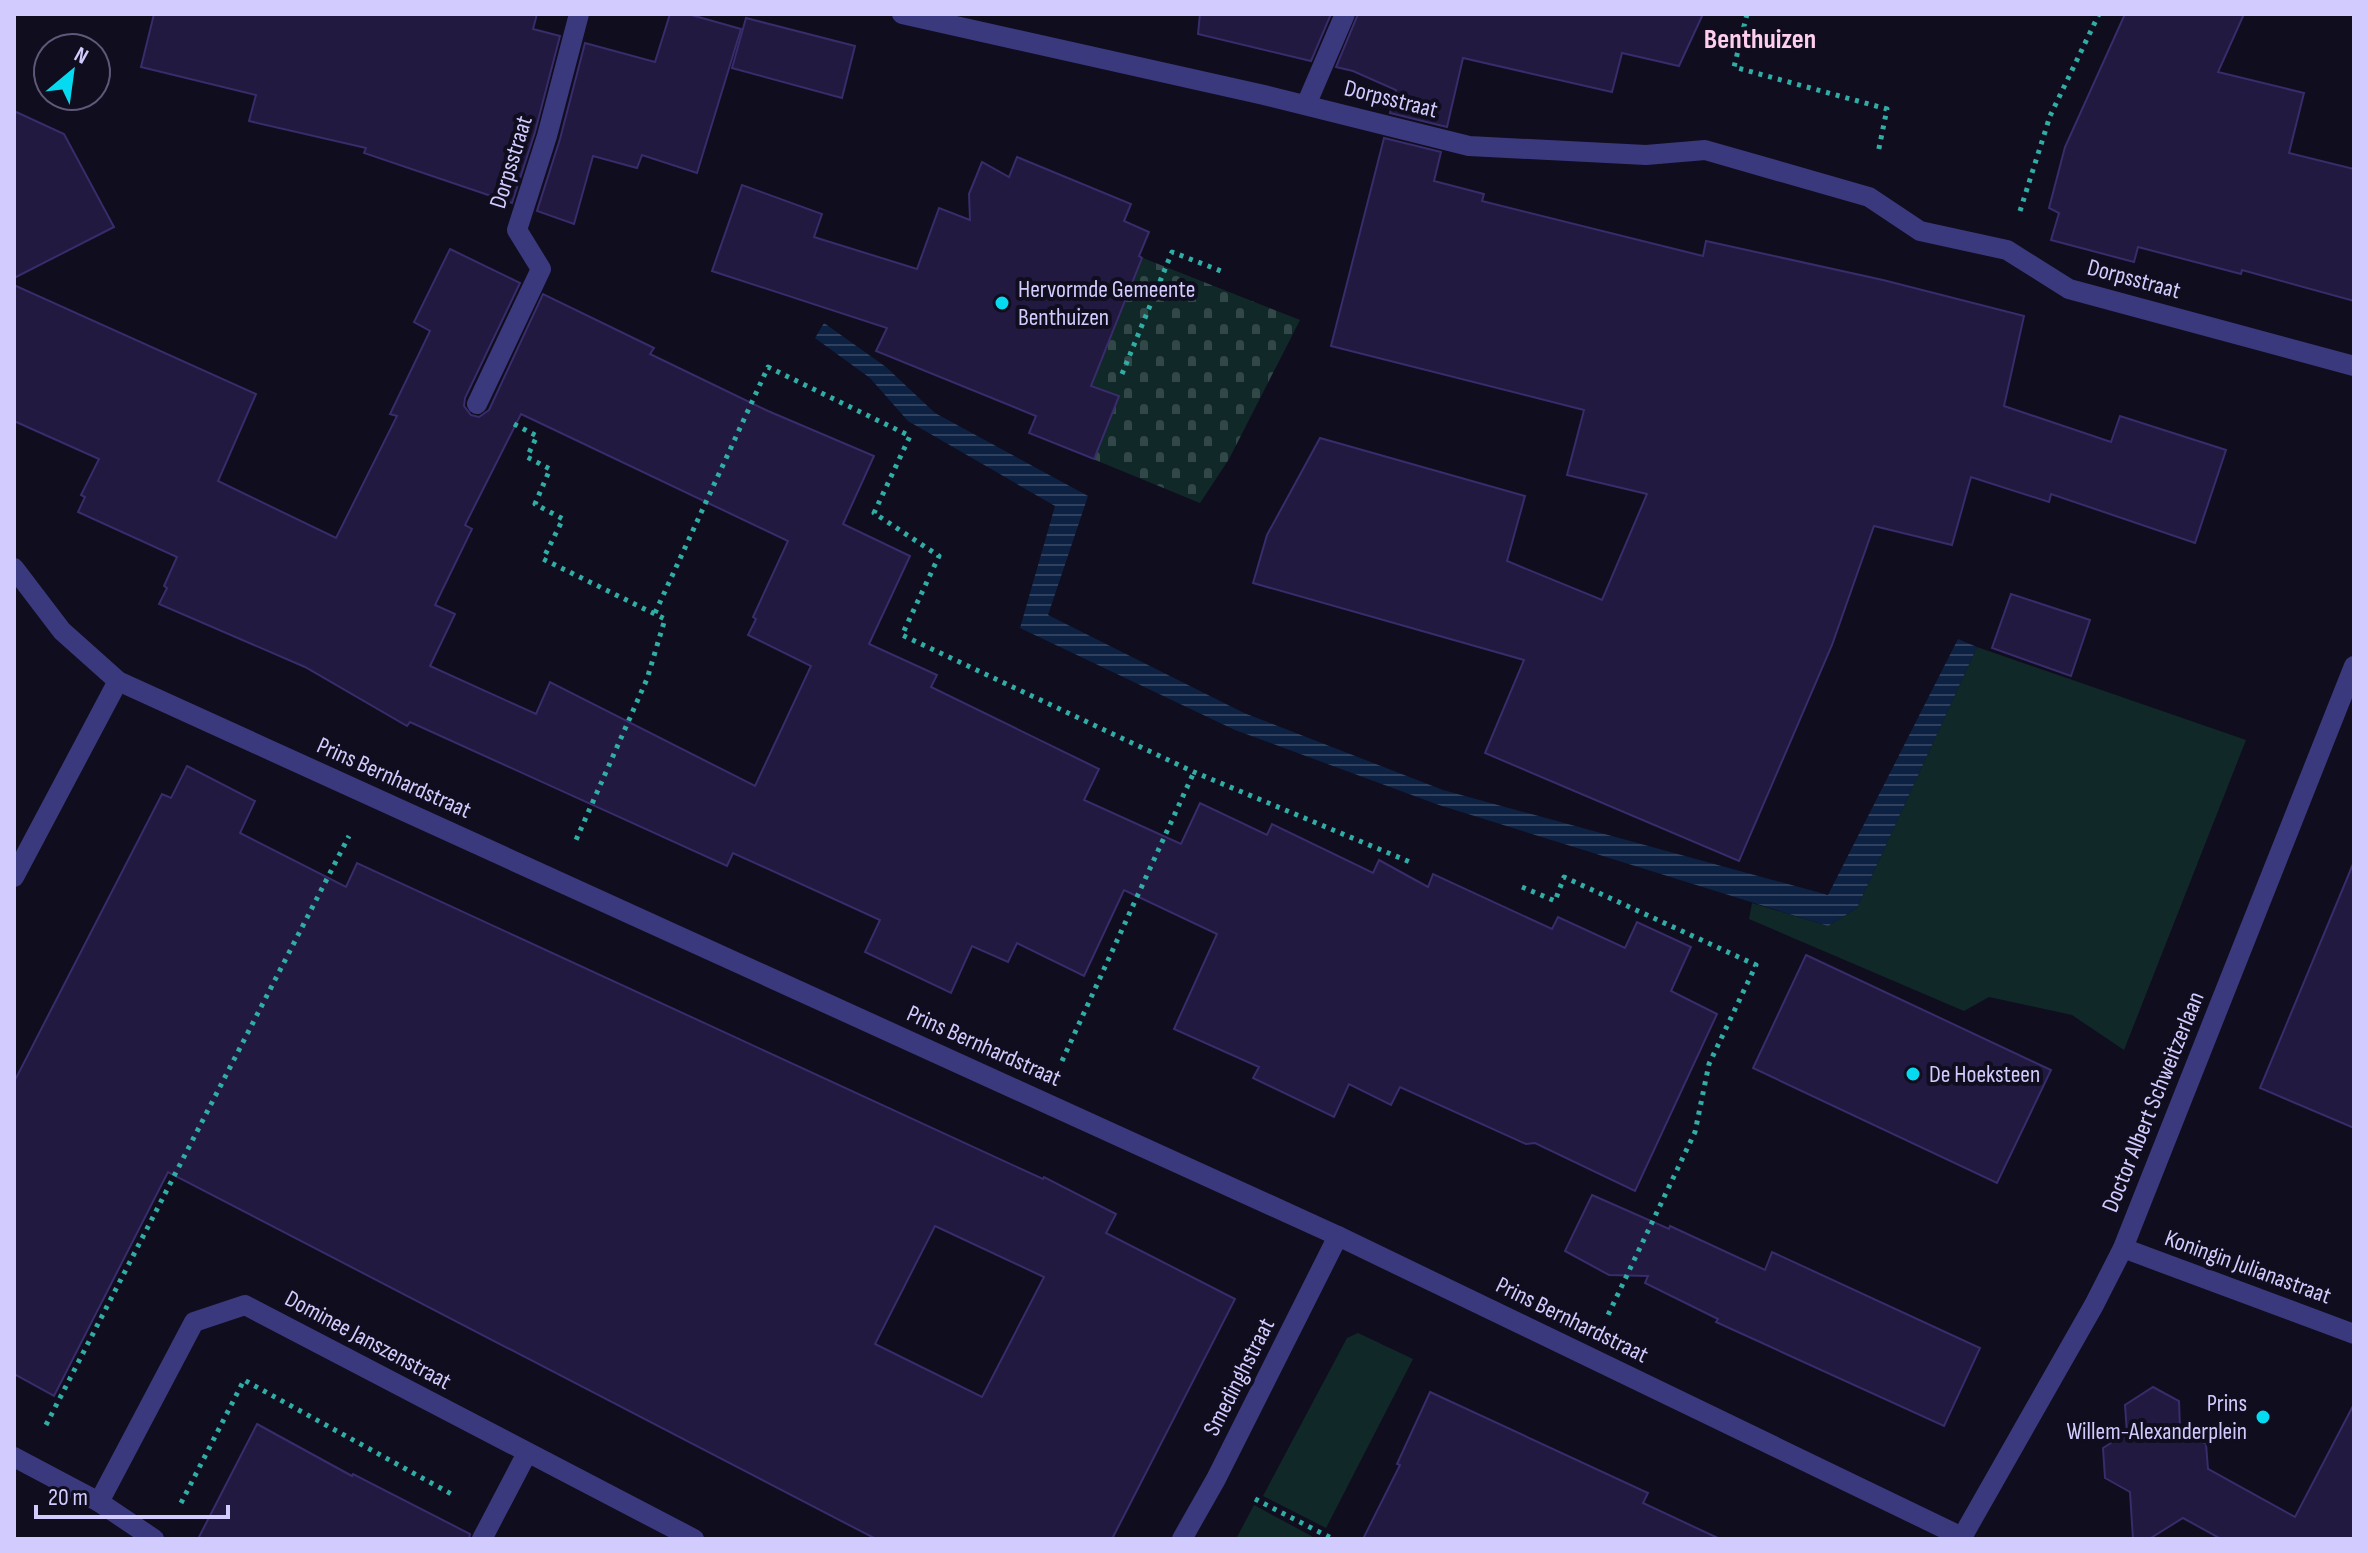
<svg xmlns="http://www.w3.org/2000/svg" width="2368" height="1553" viewBox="0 0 2368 1553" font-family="'Sofia Sans Condensed',sans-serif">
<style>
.grass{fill:#102928}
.cemetery{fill:url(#cemetery-stones)}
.water{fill:url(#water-rules)}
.building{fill:#21193f;stroke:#382c6b;stroke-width:2;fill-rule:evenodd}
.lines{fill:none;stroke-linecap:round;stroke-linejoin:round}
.path{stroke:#30aea6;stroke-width:5;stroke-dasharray:4 6;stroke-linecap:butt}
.minor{stroke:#3b397d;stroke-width:20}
.poi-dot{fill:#06daf0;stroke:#100d1f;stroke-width:3}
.labels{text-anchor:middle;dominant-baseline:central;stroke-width:8;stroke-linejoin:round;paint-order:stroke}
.street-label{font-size:24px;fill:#d2ccfe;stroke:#100d1f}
.poi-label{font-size:24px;fill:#d2ccfe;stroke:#100d1f;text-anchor:start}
.quarter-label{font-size:28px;font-weight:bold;fill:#feceed;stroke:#100d1f}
</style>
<defs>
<pattern id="cemetery-stones" width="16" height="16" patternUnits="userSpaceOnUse" patternTransform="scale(2)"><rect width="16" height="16" fill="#102928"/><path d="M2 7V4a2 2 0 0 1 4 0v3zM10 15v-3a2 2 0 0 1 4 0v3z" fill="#324748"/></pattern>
<pattern id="water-rules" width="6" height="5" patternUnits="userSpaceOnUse" patternTransform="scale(2)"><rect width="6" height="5" fill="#0d2243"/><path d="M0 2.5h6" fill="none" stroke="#2f415f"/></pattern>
</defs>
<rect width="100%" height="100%" fill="#100d1f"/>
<g class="grass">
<polygon points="1977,647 2246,740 2124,1050 2072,1015 1989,997 1964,1011 1749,919 1752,903 1828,926 1857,908"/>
<polygon points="1358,1333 1413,1359 1326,1528 1263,1496 1347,1338"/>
<polygon points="1254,1505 1315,1538 1315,1539 1236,1539"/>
</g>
<polygon class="cemetery" points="1143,258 1300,320 1229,459 1200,503 1093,459 1119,396 1085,383 1105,350"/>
<polygon class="water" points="824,323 886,367 935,413 1088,496 1048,615 1244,713 1443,790 1828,895 1958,639 1977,647 1857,908 1828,926 1439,805 1235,730 1020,628 1055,506 908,421 870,378 815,338"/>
<g class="building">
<polygon points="154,14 537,14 533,29 560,36 535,132 512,203 364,153 366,148 249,121 256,95 141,67"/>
<polygon points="670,14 688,14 741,29 697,173 642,155 637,168 593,156 574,224 537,211 560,139 585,43 655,62"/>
<polygon points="1200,14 1331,14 1311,61 1198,34"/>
<polygon points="1358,14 1703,14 1679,66 1622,53 1612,92 1463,58 1447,127 1390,113 1396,90 1353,71 1336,67"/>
<polygon points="2125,14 2244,14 2218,72 2304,93 2289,153 2354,169 2354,301 2242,270 2241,274 2138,247 2134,262 2051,240 2059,213 2049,208 2065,147"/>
<polygon points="746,18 855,46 842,98 732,68"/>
<polygon points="14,111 64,134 114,227 14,278"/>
<polygon points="1384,138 1441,152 1434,181 1484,194 1482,201 1703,256 1706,241 1883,280 2024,316 2004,406 2111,442 2120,416 2226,450 2195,543 2051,494 2049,502 1971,477 1952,545 1874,526 1832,645 1739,861 1485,753 1524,660 1253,583 1267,535 1320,438 1525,496 1507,561 1602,600 1647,494 1567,475 1584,410 1331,346"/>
<polygon points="1017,157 1131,204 1124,221 1149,232 1139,256 1142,258 1091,386 1119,396 1094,459 1029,433 1036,416 876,351 887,328 712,271 742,185 822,214 814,237 917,269 939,208 970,220 969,194 982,162 1009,177"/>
<path d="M 450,249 L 520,283 L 465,398 L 464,406 L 471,415 L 479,417 L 489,410 L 543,294 L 654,348 L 650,354 L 768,411 L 874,456 L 843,524 L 910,556 L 869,644 L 937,675 L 931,687 L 1099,769 L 1084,800 L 1181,844 L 1200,803 L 1267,835 L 1272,824 L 1373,873 L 1379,860 L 1428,887 L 1433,874 L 1552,929 L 1558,917 L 1625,948 L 1637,922 L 1691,947 L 1671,991 L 1717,1014 L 1635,1191 L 1535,1143 L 1526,1144 L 1400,1087 L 1391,1105 L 1349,1084 L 1334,1117 L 1253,1078 L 1259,1067 L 1174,1029 L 1217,934 L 1124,890 L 1084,976 L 1017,943 L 1008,962 L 972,946 L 951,993 L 865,952 L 880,920 L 733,853 L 727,866 L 410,722 L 407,726 L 305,667 L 159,604 L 167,588 L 164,586 L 177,557 L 78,512 L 85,497 L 81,495 L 99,459 L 14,421 L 14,285 L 256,394 L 218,481 L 336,538 L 397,416 L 390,414 L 430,331 L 414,322 ZM 521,414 L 788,541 L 753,617 L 756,619 L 748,635 L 811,666 L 755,786 L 550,682 L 536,714 L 430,666 L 455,614 L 435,605 L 472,529 L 465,525 Z"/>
<polygon points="2011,594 2090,620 2071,676 1992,648"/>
<path d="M 187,766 L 255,801 L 240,833 L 346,887 L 357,863 L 1043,1179 L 1044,1177 L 1116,1214 L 1106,1233 L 1235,1299 L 1112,1539 L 876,1539 L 168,1172 L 54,1396 L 14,1374 L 14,1082 L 162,794 L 171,798 ZM 935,1226 L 1044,1277 L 982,1397 L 875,1344 Z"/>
<polygon points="2353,864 2354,864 2354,1128 2260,1088"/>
<polygon points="1806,955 2051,1070 1997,1183 1753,1068"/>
<polygon points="1592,1195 1669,1229 1670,1226 1765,1270 1772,1252 1980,1348 1944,1426 1716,1322 1718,1319 1645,1283 1648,1276 1609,1275 1565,1251"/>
<polygon points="2153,1387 2179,1401 2180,1429 2206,1444 2208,1469 2295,1517 2354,1404 2354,1539 2221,1539 2183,1518 2149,1539 2133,1539 2130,1492 2105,1478 2103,1448 2127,1433 2125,1405"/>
<polygon points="1430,1392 1648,1493 1643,1503 1720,1539 1363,1539 1400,1465 1397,1464"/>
<polygon points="257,1424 352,1476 353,1474 470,1534 469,1539 198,1539"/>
</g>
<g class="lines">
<g class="path">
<polyline points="1747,14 1734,67 1887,109 1878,153"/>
<polyline points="2020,211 2050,116 2099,14"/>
<polyline points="1122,374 1172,252 1221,271"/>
<polyline points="514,424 537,436 527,457 550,469 535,504 563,519 543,559 665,619 647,679 576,840"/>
<polyline points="655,613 768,367 910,436 874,513 939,556 902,635 1194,772 1410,862"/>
<polyline points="1522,887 1555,901 1564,877 1756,965 1709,1064 1695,1132 1608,1315"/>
<polyline points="1062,1061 1194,772"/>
<polyline points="46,1425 349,836"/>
<polyline points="1255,1499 1333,1539"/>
<polyline points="181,1503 244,1380 455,1496"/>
</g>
<g class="minor">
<polyline points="902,14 1264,95 1469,146 1646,155 1705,150 1869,197 1920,231 2007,250 2069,289 2354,366"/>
<polyline points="1306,105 1345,14"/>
<polyline points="477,404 541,269 517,230 547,136 579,14"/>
<polyline points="14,568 62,631 118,681 1338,1236 1962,1537"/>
<polyline points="14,877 118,681"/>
<polyline points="2123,1248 2354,1334"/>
<polyline points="14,1457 99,1502 194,1322 245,1305 694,1539"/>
<polyline points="99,1502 154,1539"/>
<polyline points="482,1539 527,1453"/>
<polyline points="1182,1539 1216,1479 1338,1236"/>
<polyline points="1961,1539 2094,1305 2123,1248 2354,666"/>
</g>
</g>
<g class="poi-dot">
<circle cx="1002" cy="303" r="8"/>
<circle cx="1913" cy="1074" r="8"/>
<circle cx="2263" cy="1417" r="8"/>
</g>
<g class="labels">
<g class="street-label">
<text transform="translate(1391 99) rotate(14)">Dorpsstraat</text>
<text transform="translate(511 162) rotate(-73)">Dorpsstraat</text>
<text transform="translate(2134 279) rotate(15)">Dorpsstraat</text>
<text transform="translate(394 778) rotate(24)">Prins Bernhardstraat</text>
<text transform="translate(984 1046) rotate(24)">Prins Bernhardstraat</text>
<text transform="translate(2153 1102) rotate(-68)">Doctor Albert Schweitzerlaan</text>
<text transform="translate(2248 1267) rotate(20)">Koningin Julianastraat</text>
<text transform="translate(1572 1320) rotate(26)">Prins Bernhardstraat</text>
<text transform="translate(368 1340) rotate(28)">Dominee Janszenstraat</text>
<text transform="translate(1239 1377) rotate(-63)">Smedinghstraat</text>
</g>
<g class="poi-label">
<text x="1018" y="289">Hervormde Gemeente<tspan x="1018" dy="28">Benthuizen</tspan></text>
<text x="1929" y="1074">De Hoeksteen</text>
<text x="2247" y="1403" text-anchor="end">Prins<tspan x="2247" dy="28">Willem-Alexanderplein</tspan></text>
</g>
<g class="quarter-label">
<text x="1760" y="39">Benthuizen</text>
</g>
</g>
<rect width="2368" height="1553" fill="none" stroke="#d2ccfe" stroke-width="32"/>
<g transform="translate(72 72) rotate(29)"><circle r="38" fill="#100d1f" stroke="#5e5978" stroke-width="2"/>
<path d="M0-6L14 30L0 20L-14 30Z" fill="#06daf0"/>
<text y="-12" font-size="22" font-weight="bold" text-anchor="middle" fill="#d2ccfe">N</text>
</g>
<path d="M36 1505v12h192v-12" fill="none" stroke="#d2ccfe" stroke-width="4"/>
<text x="48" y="1505" font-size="24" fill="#d2ccfe" stroke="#100d1f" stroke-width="6" paint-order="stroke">20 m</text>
</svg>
